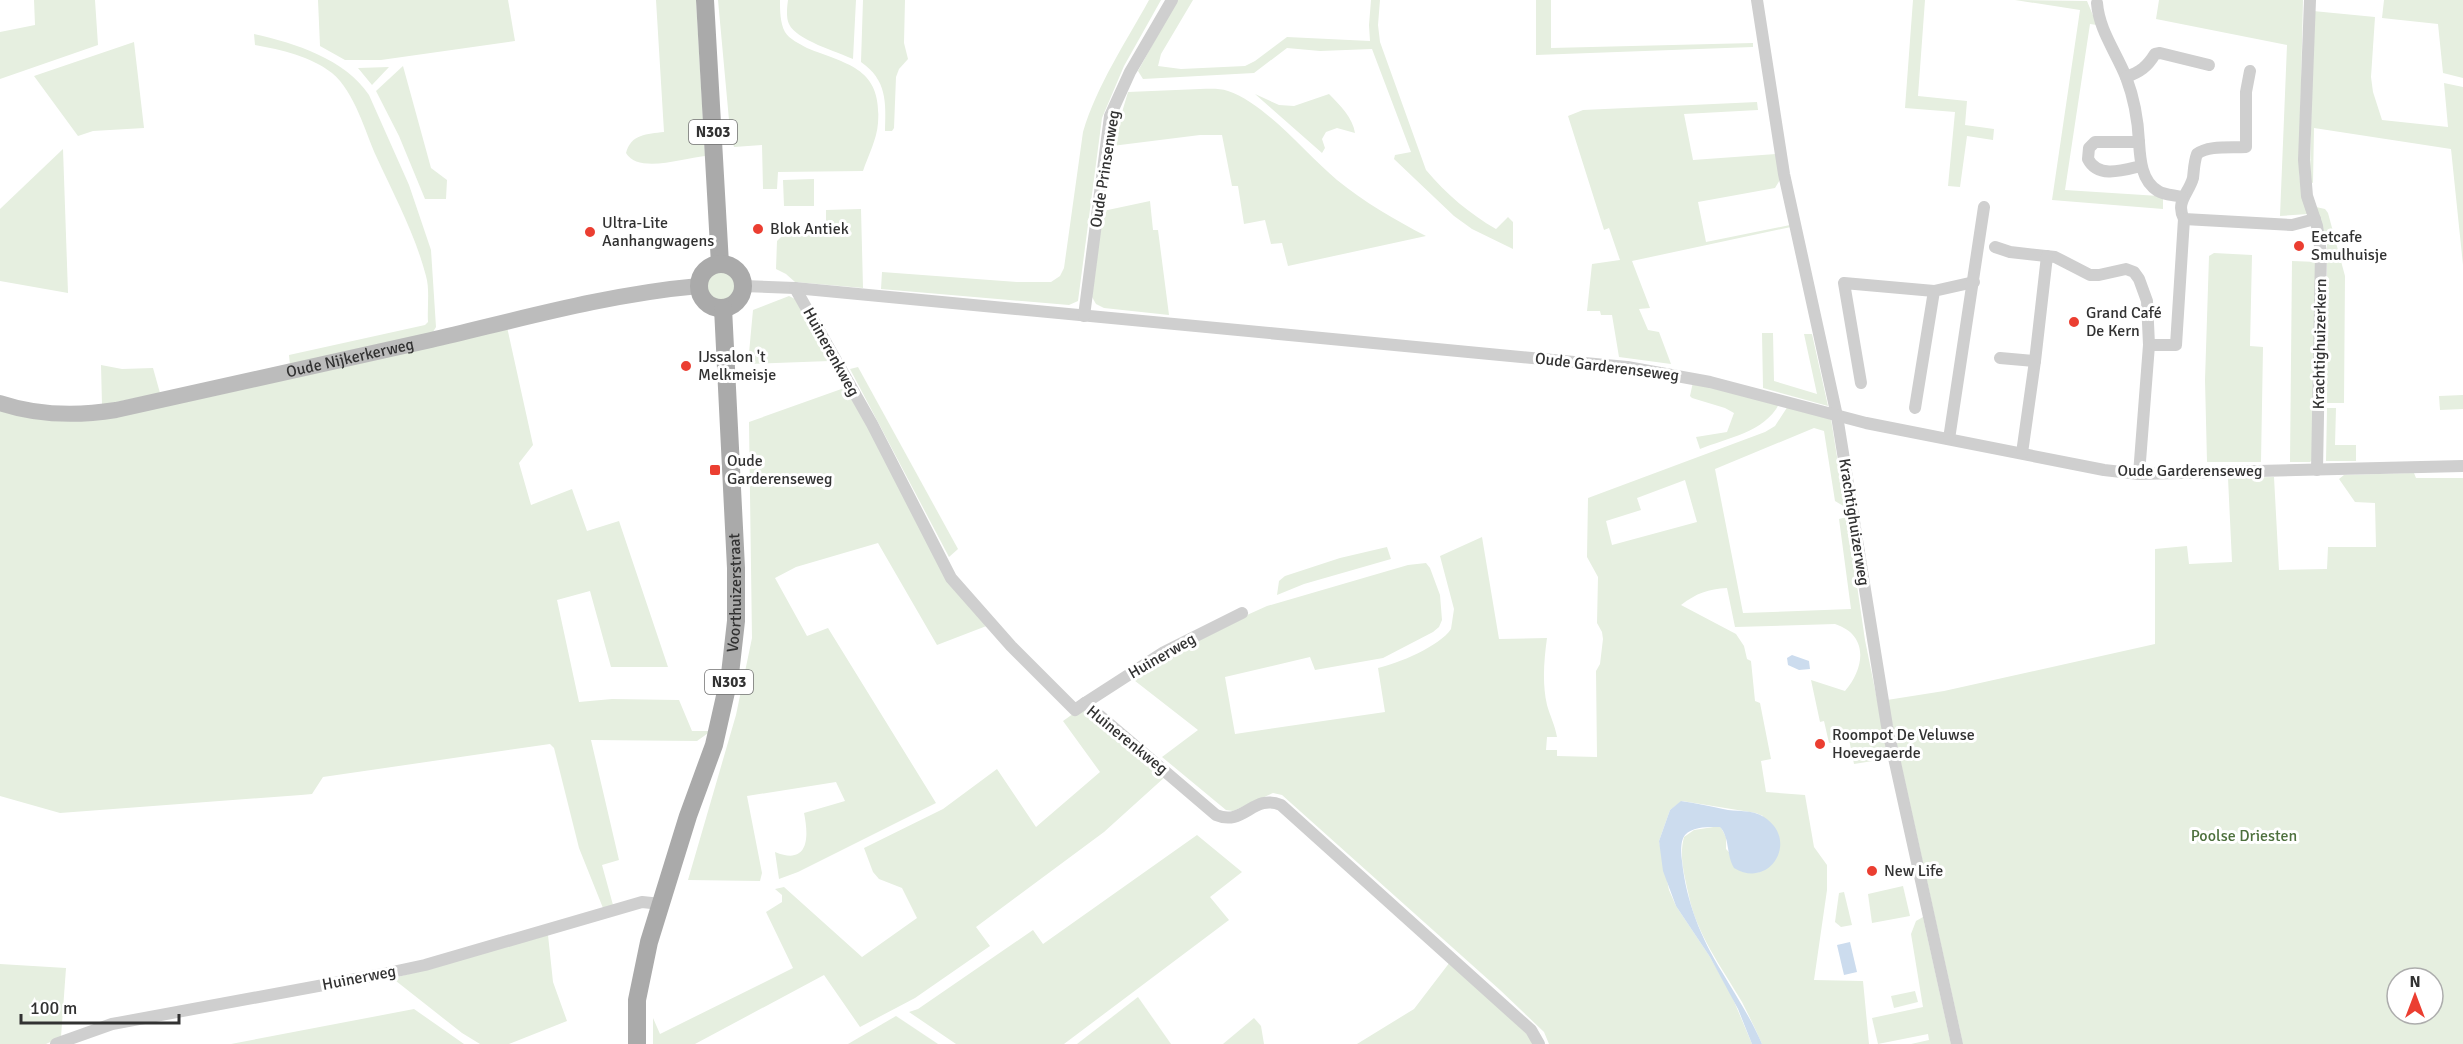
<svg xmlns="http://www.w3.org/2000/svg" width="2463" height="1044" viewBox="0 0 2463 1044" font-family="Signika,sans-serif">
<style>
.green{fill:#e6efe0;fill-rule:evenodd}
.water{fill:#ccdcee}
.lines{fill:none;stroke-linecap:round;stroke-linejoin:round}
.street{stroke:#cfcfcf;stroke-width:12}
.secondary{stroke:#bcbcbc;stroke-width:16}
.primary{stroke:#aaa;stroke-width:18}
.poi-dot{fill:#eb3e31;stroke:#fff;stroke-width:2}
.labels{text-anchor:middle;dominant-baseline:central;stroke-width:6;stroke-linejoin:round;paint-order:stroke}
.shield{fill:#fff;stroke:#707070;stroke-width:1.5}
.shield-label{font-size:15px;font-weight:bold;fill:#323232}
.street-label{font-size:16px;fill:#323232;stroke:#fff}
.poi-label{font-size:16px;fill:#323232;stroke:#fff;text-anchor:start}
.park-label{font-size:16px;fill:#4d703d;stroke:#fff}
</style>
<rect width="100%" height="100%" fill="#fff"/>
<g class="green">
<polygon points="34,0 95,0 98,45 0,79 0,32 35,25"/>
<polygon points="318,0 508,0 515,41 381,60 345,60 320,46"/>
<path d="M 656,0 L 696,0 L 705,156 C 684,158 638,174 626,153 C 631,134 647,134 664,132 Z"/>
<path d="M 718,0 L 780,0 C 780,10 780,23 785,32 C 789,39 800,44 807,48 C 849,65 882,68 878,123 C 877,139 868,156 863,171 L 778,172 L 777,189 L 763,189 L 762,145 L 734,147 L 730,131 Z"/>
<path d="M 788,0 L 856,0 L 853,59 C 838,52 796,40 789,24 C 786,18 787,7 788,0 Z"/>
<path d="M 863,0 L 905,0 L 904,43 L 908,59 L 899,69 L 896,77 L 894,128 L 892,131 L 885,131 C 886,102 887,80 861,62 Z"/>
<path d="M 1149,0 L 1161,0 L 1124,66 L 1102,118 L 1078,301 L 1069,305 L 881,289 L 882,272 L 1017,282 L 1051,282 L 1060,276 L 1064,268 L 1083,132 C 1097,85 1126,42 1149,0 Z"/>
<path d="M 1177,0 L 1193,0 L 1161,54 L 1158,66 L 1181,69 L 1245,66 L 1255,61 L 1287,37 L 1370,41 L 1369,25 L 1371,0 L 1380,0 L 1378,25 L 1380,42 L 1426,170 C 1446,194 1470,214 1496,229 L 1508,217 L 1513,222 L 1513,249 L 1472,229 L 1454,216 L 1394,159 L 1395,155 L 1411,152 L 1372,49 L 1320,51 L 1287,48 L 1254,73 L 1143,79 L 1138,71 Z"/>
<polygon points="1536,0 1551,0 1551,48 1753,43 1753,47 1536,55"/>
<polygon points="1913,0 1925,0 1918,96 1967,101 1965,125 1994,129 1993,140 1967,136 1960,187 1948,186 1955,112 1905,108"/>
<polygon points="2015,0 2087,1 2097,25 2090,24 2065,190 2159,196 2163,197 2163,209 2052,200 2080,10"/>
<polygon points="2159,0 2303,0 2299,168 2300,182 2308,214 2280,216 2287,45 2156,19"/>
<polygon points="2384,0 2463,0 2463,78 2443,73 2438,24 2382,18"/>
<polygon points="2313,11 2375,17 2371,77 2373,92 2382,120 2448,127 2444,83 2463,87 2463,265 2451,149 2314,128 2313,183 2310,182"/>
<path d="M 254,34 C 295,43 345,59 369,95 L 409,185 L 431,250 L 436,327 L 431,335 L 290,365 L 289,355 L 425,325 L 428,322 C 427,308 430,290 426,276 C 415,234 395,197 377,158 C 365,132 355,92 332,73 C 310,56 282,50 255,45 Z"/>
<polygon points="134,42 144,128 93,131 78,136 34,76"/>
<polygon points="403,66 431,168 447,180 446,199 425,199 399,136 376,91"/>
<polygon points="389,67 372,85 358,68"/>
<path d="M 1200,89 C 1209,89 1219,88 1228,91 C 1265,103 1306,154 1337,180 C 1364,202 1395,220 1426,236 L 1288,266 L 1282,243 L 1271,244 L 1265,220 L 1244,224 L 1238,186 L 1232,186 L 1222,135 L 1200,135 L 1112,146 L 1128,92 Z"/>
<path d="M 1255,94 L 1279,105 L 1294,106 L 1329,94 C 1340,105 1353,118 1355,133 L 1337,128 L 1326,132 L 1322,139 L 1325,148 L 1322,153 Z"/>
<polygon points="1757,102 1758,110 1684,114 1693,160 1776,154 1781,178 1775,188 1698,202 1706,242 1790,225 1791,227 1632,261 1650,308 1639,309 1648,330 1659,332 1671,364 1619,357 1612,315 1601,315 1600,311 1587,311 1592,264 1620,260 1609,228 1604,230 1568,116 1583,110"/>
<polygon points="63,149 68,293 0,281 0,209"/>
<polygon points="814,179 814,206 784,206 783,180"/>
<polygon points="1150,201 1153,230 1158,230 1169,315 1104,308 1096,304 1092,297 1103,211"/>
<polygon points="2316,207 2325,209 2328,213 2345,276 2344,403 2327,403 2327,246"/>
<polygon points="861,209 863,288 795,282 786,274 776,269 777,241 786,232 826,230 826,210"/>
<polygon points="2214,253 2252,255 2250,346 2263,347 2261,462 2207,462 2205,380 2209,256"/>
<polygon points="2292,261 2318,262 2314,459 2310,462 2290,462"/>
<circle cx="721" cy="286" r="15"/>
<polygon points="789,296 795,299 830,361 748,364 753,310"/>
<polygon points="507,327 533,445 519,463 531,505 572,489 587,531 619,521 668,667 611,667 590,591 557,600 579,702 612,699 679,700 692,731 711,731 697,741 591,740 619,860 602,865 613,905 603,908 579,848 554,748 550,744 323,777 312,794 301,795 60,813 0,796 0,407 55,417"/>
<polygon points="1762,333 1773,333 1774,381 1817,394 1804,334 1812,334 1828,406 1763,388"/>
<polygon points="101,365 122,369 153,368 160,393 102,405"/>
<polygon points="858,367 958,549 949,557 850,369"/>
<path d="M 1693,382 L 1779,404 C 1765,432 1727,438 1700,449 L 1696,437 L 1727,432 L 1734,413 L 1725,408 L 1692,398 L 1690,396 Z"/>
<path d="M 847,387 L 930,545 L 989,625 L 937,645 L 878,543 L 796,567 L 775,578 L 807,636 L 828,628 L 936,803 L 798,872 L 779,879 L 775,852 C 809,866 809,837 804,813 L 845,801 L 836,782 L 747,796 L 762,873 L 760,881 L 688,880 L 736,715 L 752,638 L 749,422 Z"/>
<polygon points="2463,395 2463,409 2440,410 2439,396"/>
<path d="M 1788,406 L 1831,419 L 1845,507 L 1835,501 L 1824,431 L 1814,428 L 1715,469 L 1743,613 L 1851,609 L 1839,519 L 1847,517 L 1865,640 L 1887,749 L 1879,760 L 1854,764 L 1849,739 L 1829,743 L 1824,721 L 1820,722 L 1811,680 L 1845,691 C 1865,668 1869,635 1835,624 L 1735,627 L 1727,588 C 1708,589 1697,593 1681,605 L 1736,634 L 1744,646 L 1747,659 L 1751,661 L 1755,701 L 1760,703 L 1771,759 L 1761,761 L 1766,792 L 1805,795 L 1814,847 L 1827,865 L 1827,890 L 1814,980 L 1863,981 L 1869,1044 L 1762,1044 C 1756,1030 1749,1016 1742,1002 C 1721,966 1696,934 1688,892 C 1684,873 1679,856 1684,837 L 1694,830 L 1720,826 L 1726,837 L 1726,849 L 1749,873 L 1761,872 L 1763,816 L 1756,813 L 1682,801 L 1670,810 L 1659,841 L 1669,890 L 1676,906 L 1710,957 L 1731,994 L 1752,1044 L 1549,1044 L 1544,1032 L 1500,990 L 1282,795 L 1273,793 L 1233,811 L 1226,810 L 1162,757 L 1198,730 L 1130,677 L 1227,624 L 1267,606 L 1408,565 L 1426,563 L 1430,568 L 1440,595 L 1442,620 L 1439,627 L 1433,632 L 1383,658 L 1315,670 L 1310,657 L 1225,677 L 1235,734 L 1385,712 L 1378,668 C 1397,664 1440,646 1451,629 L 1454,609 L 1440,556 L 1482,537 L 1499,639 L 1547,638 C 1544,660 1542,683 1547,705 C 1550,716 1555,725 1557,737 L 1547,737 L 1546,750 L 1557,750 L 1557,756 L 1597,757 L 1596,671 L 1600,664 L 1603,639 L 1602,632 L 1597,623 L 1598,577 L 1587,557 L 1588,498 L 1765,432 L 1775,426 ZM 1685,480 L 1697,522 L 1612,545 L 1606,521 L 1641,510 L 1637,498 Z"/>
<polygon points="2327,408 2336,408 2335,445 2356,445 2356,461 2326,461"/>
<path d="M 2414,473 L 2416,478 L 2463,478 L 2463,1044 L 1963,1044 L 1887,700 L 1944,691 L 2155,644 L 2155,549 L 2187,546 L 2189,564 L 2232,562 L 2228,478 L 2274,477 L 2279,570 L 2327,569 L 2328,547 L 2376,547 L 2375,503 L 2355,502 L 2339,479 L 2344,475 ZM 2397,978 L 2433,978 L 2433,1014 L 2397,1014 Z"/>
<polygon points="1387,547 1391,559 1304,584 1277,595 1279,581 1285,576 1340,558"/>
<polygon points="1084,706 1166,776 1104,832 976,927 990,946 915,998 860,1027 824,975 695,1044 653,1044 653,1018 660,1034 793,968 766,912 782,902 782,895 775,889 784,887 862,957 917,918 902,888 879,879 873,872 864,848 943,809 997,769 1036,827 1100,772 1063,721"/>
<polygon points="1197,835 1242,872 1210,897 1229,920 1064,1044 956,1044 909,1012 918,1009 1033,930 1043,944"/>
<polygon points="1903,886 1910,916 1872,923 1868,894"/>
<polygon points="1844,892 1852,925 1841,927 1835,922 1839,893"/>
<polygon points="1923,917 1951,1044 1911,1044 1929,1040 1928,1034 1878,1044 1872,1018 1923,1007 1911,934 1916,921"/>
<polygon points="548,935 553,982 567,1021 509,1044 480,1044 462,1033 396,981 398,977"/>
<polygon points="1450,962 1538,1044 1357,1044 1414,1009"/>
<polygon points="0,964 66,968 61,1037 46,1044 0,1044"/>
<polygon points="1915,991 1918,1002 1894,1008 1891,996"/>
<polygon points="1138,997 1171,1044 1077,1044"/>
<polygon points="414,1009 464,1044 231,1044"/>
<polygon points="896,1016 938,1044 848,1044"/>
<polygon points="1254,1018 1261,1026 1264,1044 1223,1044"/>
</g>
<g class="water">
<polygon points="1792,655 1809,661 1810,669 1799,670 1788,665 1787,658"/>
<path d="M 1681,801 C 1696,803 1709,806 1723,809 C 1736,812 1752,809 1764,817 C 1800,840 1770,890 1734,868 C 1726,854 1730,838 1720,827 C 1710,827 1693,826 1685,835 C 1680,841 1681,854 1682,861 C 1686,901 1701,938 1722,972 C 1736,996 1751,1018 1762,1044 L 1752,1044 L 1738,1009 L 1710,957 L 1676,906 L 1663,871 L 1659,841 L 1670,810 Z"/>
<polygon points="1850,942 1857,972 1844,975 1837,945"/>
</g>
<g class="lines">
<g class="street">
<polyline points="1757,0 1784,174 1837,416 1887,726 1957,1044"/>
<polyline points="2310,0 2304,160 2307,196 2317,226 2321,253 2317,470"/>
<path d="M 2097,3 C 2099,30 2116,52 2126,77 C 2134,98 2138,120 2139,142"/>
<path d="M 2250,71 L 2246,92 L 2246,147 C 2231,148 2208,145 2197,154 C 2194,162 2194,170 2193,178 C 2189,193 2175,202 2184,219 L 2292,225 L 2315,219"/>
<path d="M 2126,77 C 2140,72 2147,67 2155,54 L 2160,53 L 2209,65"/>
<path d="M 2141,166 C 2124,170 2098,179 2088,159 L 2089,148 L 2095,142 L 2139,142 C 2140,158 2141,181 2158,191 C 2164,195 2174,195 2182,197"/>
<polyline points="1995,247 2010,252 2055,257 2090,275 2099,275 2126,269 2134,272 2139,279 2147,301 2149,345"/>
<polyline points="743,286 795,288 1627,367 1710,382 1866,423 2104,470 2139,474 2463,466"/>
<path d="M 795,288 L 872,424 L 951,578 L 1011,646 L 1075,710 L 1085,703 L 1216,815 C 1244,827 1253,793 1281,805 L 1531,1030 L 1539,1044"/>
<polyline points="1084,316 1110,116 1130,72 1172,0"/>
<polyline points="2000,358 2035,361 2022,453"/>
<polyline points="2035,361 2047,256"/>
<polyline points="1861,383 1844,283 1934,291"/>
<polyline points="1915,408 1934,291 1974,282"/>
<polyline points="1949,439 1984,207"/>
<polyline points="2139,474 2149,345 2176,345 2184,219"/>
<polyline points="1085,703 1164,652 1242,613"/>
<polyline points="56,1044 112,1024 383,974 425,965 642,902 661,904"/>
</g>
<path class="secondary" id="s1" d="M 0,403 C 36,415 78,416 116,410 C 221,387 326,364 431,340 C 521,319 608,294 699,286"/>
<g class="primary">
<polyline points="705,0 720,264"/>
<circle cx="721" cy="286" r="22"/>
<path id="s2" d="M 637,1044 L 637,1000 L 649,942 L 688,816 L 714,745 L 730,674 L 736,621 L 736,568 L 723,308"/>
</g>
</g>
<g class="poi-dot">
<circle cx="758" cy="229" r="6"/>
<circle cx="590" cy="232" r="6"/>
<circle cx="2299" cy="246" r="6"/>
<circle cx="2074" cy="322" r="6"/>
<circle cx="686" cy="366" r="6"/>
<rect x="709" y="464" width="12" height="12" rx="3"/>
<circle cx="1820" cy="744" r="6"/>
<circle cx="1872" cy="871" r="6"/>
</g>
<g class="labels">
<g class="shield">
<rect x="689" y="120" width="48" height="24" rx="4.5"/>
<rect x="705" y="670" width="48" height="24" rx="4.5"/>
</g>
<g class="shield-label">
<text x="713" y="132">N303</text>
<text x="729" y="682">N303</text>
</g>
<g class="street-label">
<text transform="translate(1105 169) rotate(-81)">Oude Prinsenweg</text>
<text transform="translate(2320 344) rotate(-89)">Krachtighuizerkern</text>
<text transform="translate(831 352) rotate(61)">Huinerenkweg</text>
<text stroke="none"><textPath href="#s1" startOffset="357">Oude Nijkerkerweg</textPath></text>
<text transform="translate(1607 367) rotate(7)">Oude Garderenseweg</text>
<text x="2190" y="471">Oude Garderenseweg</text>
<text transform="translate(1854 522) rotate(81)">Krachtighuizerweg</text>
<text stroke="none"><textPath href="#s2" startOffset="465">Voorthuizerstraat</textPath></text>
<text transform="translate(1162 656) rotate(-30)">Huinerweg</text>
<text transform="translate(1127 740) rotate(39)">Huinerenkweg</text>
<text transform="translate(359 978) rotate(-11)">Huinerweg</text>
</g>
<g class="poi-label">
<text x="602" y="223">Ultra-Lite<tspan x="602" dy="18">Aanhangwagens</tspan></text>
<text x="770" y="229">Blok Antiek</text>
<text x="2311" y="237">Eetcafe<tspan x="2311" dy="18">Smulhuisje</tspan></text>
<text x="2086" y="313">Grand Café<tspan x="2086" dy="18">De Kern</tspan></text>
<text x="698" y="357">IJssalon 't<tspan x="698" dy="18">Melkmeisje</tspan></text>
<text x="727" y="461">Oude<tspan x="727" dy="18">Garderenseweg</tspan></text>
<text x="1832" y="735">Roompot De Veluwse<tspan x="1832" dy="18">Hoevegaerde</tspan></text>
<text x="1884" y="871">New Life</text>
</g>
<g class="park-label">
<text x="2244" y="836">Poolse Driesten</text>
</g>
</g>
<g transform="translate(2415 996)"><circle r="28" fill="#ffffff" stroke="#adadad" stroke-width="1.5"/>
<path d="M0-4.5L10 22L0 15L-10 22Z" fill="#eb3e31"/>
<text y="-9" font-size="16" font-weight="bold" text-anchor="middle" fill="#323232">N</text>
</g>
<path d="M21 1014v9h158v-9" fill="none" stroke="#323232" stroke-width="3"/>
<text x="30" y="1014" font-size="18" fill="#323232" stroke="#ffffff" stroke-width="4.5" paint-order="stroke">100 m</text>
</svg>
